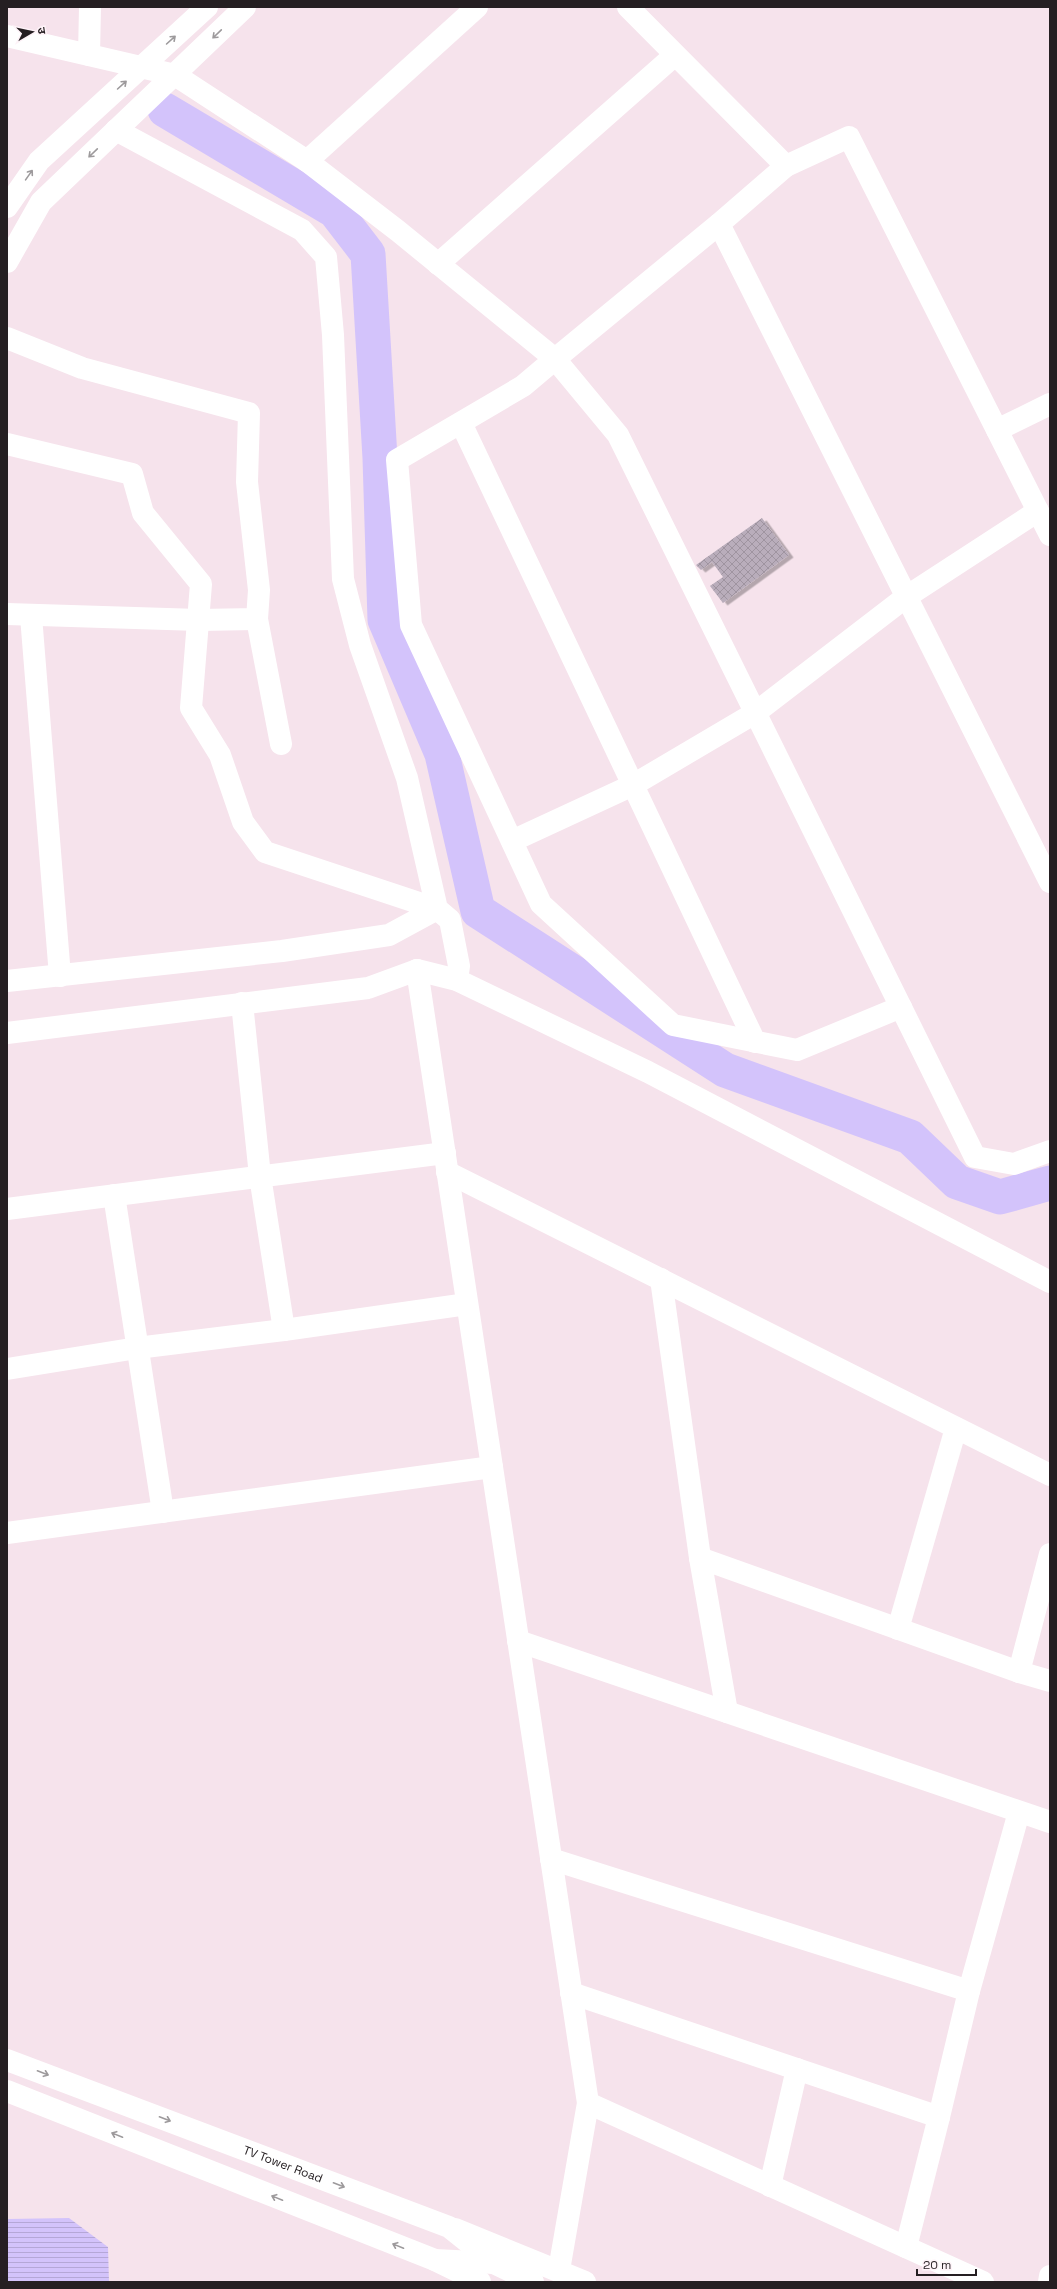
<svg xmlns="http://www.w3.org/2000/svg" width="1057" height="2289" viewBox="0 0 1057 2289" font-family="'Space Grotesk','Noto Sans Devanagari',sans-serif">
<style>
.water{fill:url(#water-rules)}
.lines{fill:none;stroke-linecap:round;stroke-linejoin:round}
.river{stroke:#d3c3fb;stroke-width:35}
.building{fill:url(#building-cross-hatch);filter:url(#shadow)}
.minor{stroke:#fff;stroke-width:22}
.major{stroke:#fff;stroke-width:22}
.oneway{stroke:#9d9a9c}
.labels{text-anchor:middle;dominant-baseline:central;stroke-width:3;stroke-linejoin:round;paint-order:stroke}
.street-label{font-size:12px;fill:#251f22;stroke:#fef3f8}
</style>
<defs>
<pattern id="water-rules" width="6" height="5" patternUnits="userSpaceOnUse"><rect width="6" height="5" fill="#d3c3fb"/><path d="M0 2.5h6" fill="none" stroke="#b5a7d7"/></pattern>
<pattern id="building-cross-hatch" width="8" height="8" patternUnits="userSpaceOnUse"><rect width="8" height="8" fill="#b9adbb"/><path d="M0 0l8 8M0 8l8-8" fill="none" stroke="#9f94a0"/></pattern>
<filter id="shadow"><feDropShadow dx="4.5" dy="2.5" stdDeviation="0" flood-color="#0004"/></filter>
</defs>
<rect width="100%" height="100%" fill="#f6e3ec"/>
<polygon class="water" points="69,2218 108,2247 109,2282 7,2282 7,2219"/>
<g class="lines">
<polyline class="river" points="165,110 335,211 368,254 380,458 385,620 442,754 478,911 725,1070 910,1137 957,1182 1000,1197 1050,1183"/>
</g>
<polygon class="building" points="762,518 789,555 723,603 710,586 723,577 712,562 701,570 696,565"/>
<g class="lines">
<g class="minor">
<polyline points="628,7 786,166 719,224 1050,882"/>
<polyline points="7,36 175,75 307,161 398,231 555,359 523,386 397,460 411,625 541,904 673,1025 797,1050 901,1007"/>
<polyline points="89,55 90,7"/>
<polyline points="116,130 302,230 326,257 333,335 343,579 360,645 407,778 437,909 450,920 459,966 457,980"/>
<polyline points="307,161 477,7"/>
<polyline points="786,166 849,137 1050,535"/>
<polyline points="7,207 39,161 207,7"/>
<polyline points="719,224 555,359 618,435 975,1157 1014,1164 1050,1151"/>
<polyline points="7,262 41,202 245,7"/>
<polyline points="438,264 675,55"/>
<polyline points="7,338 82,368 249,413 247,482 259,590 257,619 199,620 7,614"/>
<polyline points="461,423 755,1042"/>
<polyline points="997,430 1050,404"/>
<polyline points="7,444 132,474 143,513 201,584 191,708 220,755 243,822 265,852 437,909 389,935 282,951 7,981"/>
<polyline points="31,616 60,976"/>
<polyline points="257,619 281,744"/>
<polyline points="512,841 633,785 755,713 906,597 1038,511"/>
<polyline points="417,970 588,2103 559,2270"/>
<polyline points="242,1003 260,1176 284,1330 467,1304"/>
<polyline points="7,1033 368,988 417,970 457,980 648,1072 1050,1282"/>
<polyline points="447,1172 1050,1475"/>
<polyline points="114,1195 163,1512"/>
<polyline points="7,1209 445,1153"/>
<polyline points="661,1279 700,1558"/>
<polyline points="7,1369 137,1348 284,1330"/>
<polyline points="7,1533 492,1467"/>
<polyline points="898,1629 956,1428"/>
<polyline points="518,1641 1050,1822"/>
<polyline points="1019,1672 1050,1681"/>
<polyline points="727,1712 700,1558 1019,1672 1050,1554"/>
<polyline points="551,1859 969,1991 1019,1812"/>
<polyline points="571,1993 939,2117 969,1991"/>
<polyline points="588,2103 983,2282"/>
<polyline points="770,2186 797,2069"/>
<polyline points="455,2229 585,2282"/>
<polyline points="906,2247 939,2117"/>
<polyline points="435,2260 480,2282"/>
<polyline points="1049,2282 1050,2276"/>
</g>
<g class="major">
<path id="s1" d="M 7,2060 L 449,2227 L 494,2263 L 533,2282"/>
<polyline points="7,2091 435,2260 494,2263"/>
</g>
</g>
<defs><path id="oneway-shaft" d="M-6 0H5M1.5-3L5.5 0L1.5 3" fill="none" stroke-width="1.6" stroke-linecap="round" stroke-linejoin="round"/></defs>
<g class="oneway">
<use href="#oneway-shaft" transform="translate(217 34) rotate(136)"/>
<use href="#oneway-shaft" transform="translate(171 40) rotate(-42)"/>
<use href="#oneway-shaft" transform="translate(122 85) rotate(-42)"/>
<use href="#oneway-shaft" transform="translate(93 153) rotate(136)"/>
<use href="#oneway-shaft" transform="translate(29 175) rotate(-55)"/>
<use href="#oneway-shaft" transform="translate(43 2073) rotate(21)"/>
<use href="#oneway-shaft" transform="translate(165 2119) rotate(21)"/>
<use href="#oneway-shaft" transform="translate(117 2135) rotate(-158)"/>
<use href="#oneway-shaft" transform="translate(339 2185) rotate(21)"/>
<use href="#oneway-shaft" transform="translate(277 2198) rotate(-158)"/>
<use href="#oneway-shaft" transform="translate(398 2246) rotate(-158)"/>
</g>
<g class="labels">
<g class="street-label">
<text stroke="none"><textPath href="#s1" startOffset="295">TV Tower Road</textPath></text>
</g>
</g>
<rect width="1057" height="2289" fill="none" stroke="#251f22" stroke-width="16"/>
<g transform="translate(32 32) rotate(81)" stroke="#fef3f8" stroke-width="3" paint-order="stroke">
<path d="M0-3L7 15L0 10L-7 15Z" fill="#251f22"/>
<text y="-6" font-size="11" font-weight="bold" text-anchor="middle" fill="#251f22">उ</text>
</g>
<path d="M917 2269v6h59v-6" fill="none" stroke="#251f22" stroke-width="2"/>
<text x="923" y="2269" font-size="12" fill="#251f22" stroke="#fef3f8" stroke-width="3" paint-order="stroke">20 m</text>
</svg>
